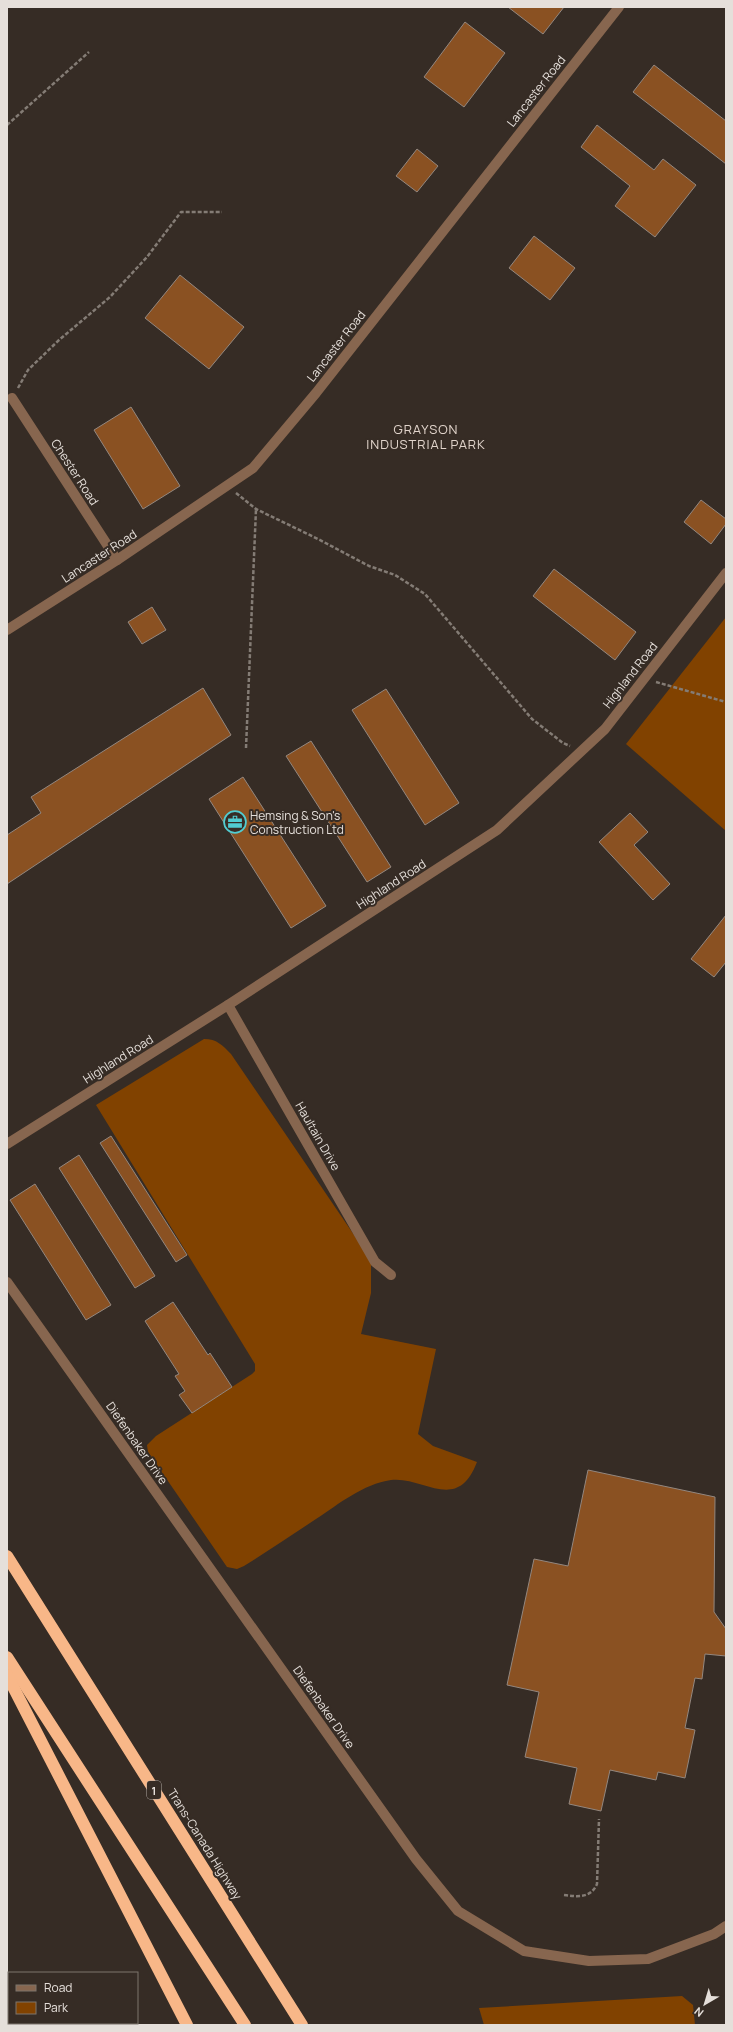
<svg xmlns="http://www.w3.org/2000/svg" width="733" height="2032" viewBox="0 0 733 2032" font-family="Manrope,sans-serif">
<style>
.green{fill:#814200}
.building{fill:#8a5122;stroke:#93877f}
.lines{fill:none;stroke-linecap:round;stroke-linejoin:round}
.path{stroke:#847c75;stroke-width:2.5;stroke-dasharray:4 2;stroke-linecap:butt}
.minor{stroke:#87664f;stroke-width:10}
.highway{stroke:#f8b788;stroke-width:12}
.labels{text-anchor:middle;dominant-baseline:central;stroke-width:4;stroke-linejoin:round;paint-order:stroke}
.shield{fill:#362c25;stroke:#b0a9a4;stroke-width:1}
.shield-label{font-size:11px;font-weight:bold;fill:#e5dfda}
.street-label{font-size:12px;fill:#e5dfda;stroke:#362c25}
.poi-label{font-size:12px;fill:#e5dfda;stroke:#362c25;text-anchor:start}
.neighbourhood-label{font-size:13px;letter-spacing:1px;fill:#e1d4cb;stroke:#362c25}
</style>
<rect width="100%" height="100%" fill="#362c25"/>
<g class="green">
<polygon points="726,617 726,831 626,744"/>
<path d="M 204,1039 C 217,1039 222,1045 231,1054 L 371,1260 L 371,1293 L 361,1334 L 436,1349 L 418,1434 L 433,1446 L 477,1462 C 457,1514 424,1476 391,1480 C 363,1484 339,1504 316,1519 C 292,1535 268,1551 244,1566 L 237,1569 L 227,1567 L 148,1452 L 147,1445 L 156,1436 L 252,1374 L 255,1371 L 255,1364 L 96,1105 Z"/>
<polygon points="682,1996 693,2005 695,2025 484,2025 479,2008"/>
</g>
<g class="building">
<polygon points="508,7 564,7 543,34"/>
<polygon points="465,22 505,53 464,107 424,77"/>
<polygon points="654,65 726,121 726,164 633,92"/>
<polygon points="597,125 654,170 663,159 696,185 655,237 615,206 630,186 581,147"/>
<polygon points="417,149 438,166 417,192 396,176"/>
<polygon points="534,236 575,268 550,300 509,268"/>
<polygon points="180,275 244,327 209,369 145,318"/>
<polygon points="131,407 180,486 143,509 94,430"/>
<polygon points="701,500 726,519 726,524 711,544 684,522"/>
<polygon points="554,569 636,632 615,660 533,596"/>
<polygon points="152,607 166,630 142,644 128,622"/>
<polygon points="203,688 231,735 7,884 7,835 41,813 31,797"/>
<polygon points="386,689 459,803 425,825 352,710"/>
<polygon points="311,741 391,867 367,882 286,756"/>
<polygon points="243,777 326,906 291,928 209,799"/>
<polygon points="630,813 648,832 634,845 670,884 653,900 599,842"/>
<polygon points="726,915 726,962 714,977 691,959"/>
<polygon points="111,1136 187,1255 176,1262 100,1143"/>
<polygon points="79,1155 155,1276 135,1288 59,1168"/>
<polygon points="35,1184 111,1305 86,1320 10,1200"/>
<polygon points="173,1302 208,1355 210,1353 232,1387 192,1413 179,1395 185,1391 175,1376 179,1374 145,1321"/>
<polygon points="588,1470 715,1497 714,1612 726,1629 726,1656 705,1654 702,1679 695,1678 685,1728 695,1730 685,1778 658,1772 656,1780 610,1770 601,1811 569,1804 577,1768 525,1757 539,1692 507,1685 534,1559 568,1566"/>
</g>
<g class="lines">
<g class="path">
<polyline points="7,125 89,52"/>
<polyline points="18,388 28,370 59,340 110,297 147,257 181,212 222,212"/>
<polyline points="236,493 256,509 318,539 369,566 395,575 425,594 532,719 563,743 570,746"/>
<polyline points="656,682 726,702"/>
<polyline points="246,748 256,509"/>
<path d="M 564,1895 C 578,1897 591,1898 597,1884 L 599,1819"/>
</g>
<g class="minor">
<polyline points="12,398 117,560"/>
<polyline points="7,630 117,560 253,468 316,393 619,7"/>
<polyline points="228,1005 375,1262 391,1275"/>
<polyline points="7,1144 228,1005 497,830 605,729 726,573"/>
<polyline points="7,1282 416,1859 458,1911 524,1951 589,1961 648,1959 714,1934 726,1926"/>
</g>
<g class="highway">
<polyline points="7,1556 302,2025"/>
<polyline points="7,1657 245,2025"/>
<polyline points="7,1675 187,2025"/>
</g>
</g>
<defs>
<g id="office-ring" transform="scale(1.15)"><circle r="9.5" fill="#362c25" stroke="#51ccd1" stroke-width="1.5"/><path d="M-6-3h4V-5.5h4V-3h4V5H-6ZM-1-4.5V-3h2v-1.5ZM-6 0V1H6V0Z" fill="#51ccd1"/></g>
</defs>
<g fill-rule="evenodd">
<use href="#office-ring" x="235" y="822"/>
</g>
<g class="labels">
<rect class="shield" x="147" y="1781" width="14" height="18" rx="3"/>
<g class="shield-label">
<text x="154" y="1790">1</text>
</g>
<g class="street-label">
<text transform="translate(536 91) rotate(-52)">Lancaster Road</text>
<text transform="translate(336 346) rotate(-52)">Lancaster Road</text>
<text transform="translate(75 472) rotate(57)">Chester Road</text>
<text transform="translate(99 556) rotate(-33)">Lancaster Road</text>
<text transform="translate(630 675) rotate(-52)">Highland Road</text>
<text transform="translate(391 884) rotate(-33)">Highland Road</text>
<text transform="translate(118 1059) rotate(-32)">Highland Road</text>
<text transform="translate(318 1136) rotate(60)">Haultain Drive</text>
<text transform="translate(137 1443) rotate(55)">Diefenbaker Drive</text>
<text transform="translate(324 1707) rotate(55)">Diefenbaker Drive</text>
<text transform="translate(205 1844) rotate(58)">Trans-Canada Highway</text>
</g>
<g class="poi-label">
<text x="250" y="815">Hemsing &amp; Son's<tspan x="250" dy="14">Construction Ltd</tspan></text>
</g>
<g class="neighbourhood-label">
<text x="426" y="429">GRAYSON<tspan x="426" dy="15">INDUSTRIAL PARK</tspan></text>
</g>
</g>
<rect width="733" height="2032" fill="none" stroke="#e5dfda" stroke-width="16"/>
<rect x="8" y="1972" width="130" height="52" fill="#362c25" stroke="#7c746d"/>
<rect x="16" y="1985" width="20" height="6" fill="#87664f" stroke="#7c746d"/>
<text x="44" y="1992" font-size="12" fill="#e5dfda">Road</text>
<rect x="16" y="2002" width="20" height="12" fill="#814200" stroke="#7c746d"/>
<text x="44" y="2012" font-size="12" fill="#e5dfda">Park</text>
<g transform="translate(705 2004) rotate(218)" stroke="#362c25" stroke-width="3" paint-order="stroke">
<path d="M0-3L7 15L0 10L-7 15Z" fill="#e5dfda"/>
<text y="-6" font-size="11" font-weight="bold" text-anchor="middle" fill="#e5dfda">N</text>
</g>
</svg>
